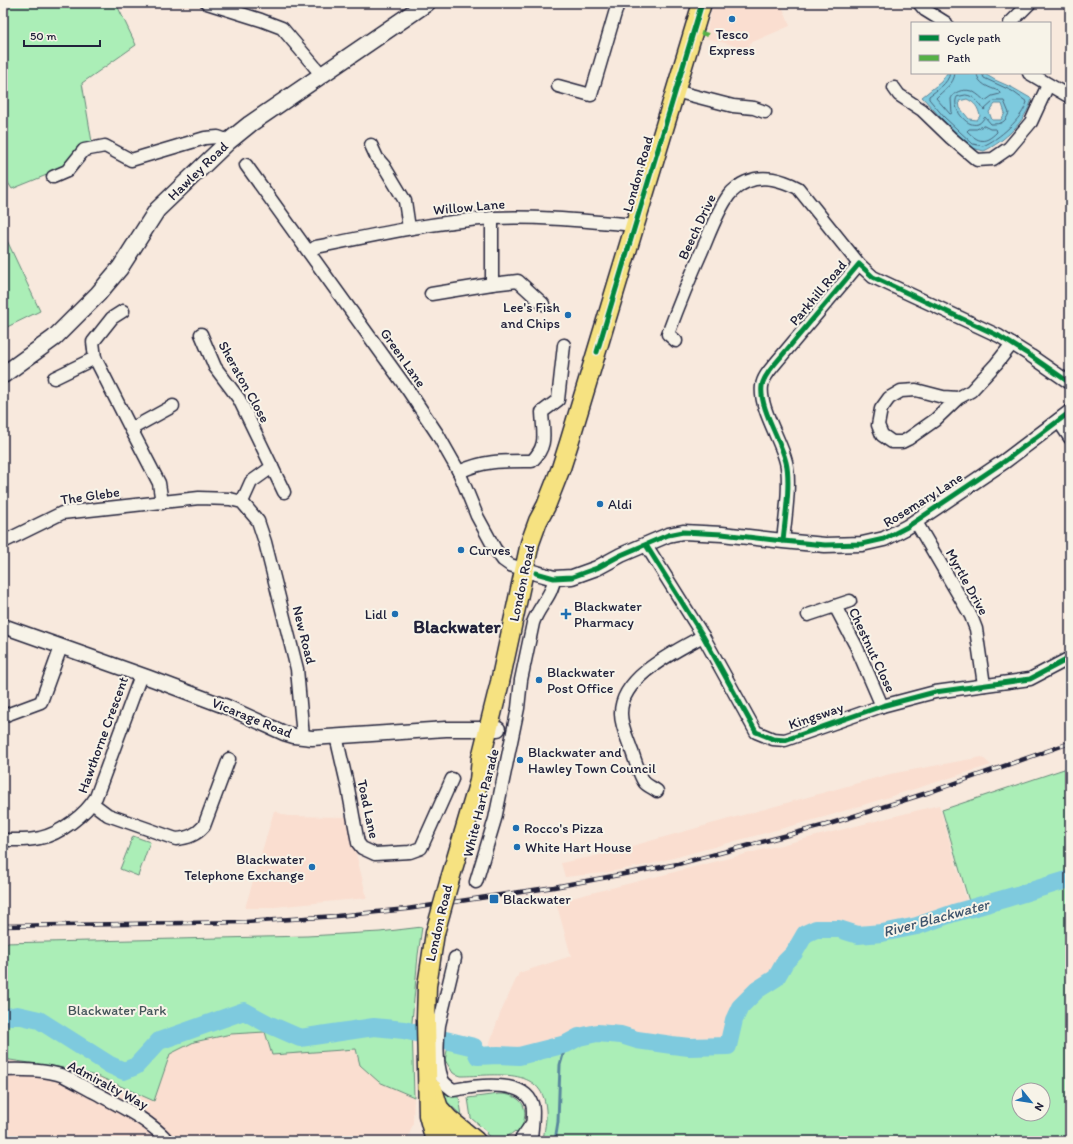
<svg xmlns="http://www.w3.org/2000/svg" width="1073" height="1144" viewBox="0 0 1073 1144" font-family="Itim,sans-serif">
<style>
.built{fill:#faded0}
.green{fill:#abeeb7;stroke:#668879;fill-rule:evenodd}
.water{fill:#7ecade;stroke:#59879d;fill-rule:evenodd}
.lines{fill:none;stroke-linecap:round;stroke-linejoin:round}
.shore{stroke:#47657c;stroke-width:1}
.stream{stroke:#59879d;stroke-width:3}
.river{stroke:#7ecade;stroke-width:18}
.minor-casing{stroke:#22223b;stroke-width:15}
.tertiary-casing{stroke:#22223b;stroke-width:17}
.secondary-casing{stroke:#22223b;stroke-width:19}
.primary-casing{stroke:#22223b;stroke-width:21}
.minor{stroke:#f7f3e8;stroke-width:12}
.tertiary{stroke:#f7f3e8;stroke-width:14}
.secondary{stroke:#f7f3e8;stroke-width:16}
.primary{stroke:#f6e281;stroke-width:18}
.rail-casing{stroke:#22223b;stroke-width:4.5}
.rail{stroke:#f7f3e8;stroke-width:3;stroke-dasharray:9;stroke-linecap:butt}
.primary-bridge-casing{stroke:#22223b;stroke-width:21;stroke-linecap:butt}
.primary-bridge{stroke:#f6e281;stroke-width:18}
.quiet{stroke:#55b146;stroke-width:4;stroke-dasharray:8 4;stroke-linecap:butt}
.cycleway-casing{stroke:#f7f3e8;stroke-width:8}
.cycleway{stroke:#00873e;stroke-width:5}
.poi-dot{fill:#1f6fb2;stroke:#f7f3e8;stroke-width:1.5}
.labels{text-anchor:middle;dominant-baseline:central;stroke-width:4;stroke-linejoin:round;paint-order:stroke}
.poi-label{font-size:14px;fill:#22223b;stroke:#f7f3e8;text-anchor:start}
.street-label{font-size:14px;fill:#22223b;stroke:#f7f3e8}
.park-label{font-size:14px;fill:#44555a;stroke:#f7f3e8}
.water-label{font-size:15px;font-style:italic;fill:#3e546c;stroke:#f7f3e8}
.district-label{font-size:18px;font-weight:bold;fill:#22223b;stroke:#f7f3e8}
</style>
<rect width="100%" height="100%" fill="#f8e9dd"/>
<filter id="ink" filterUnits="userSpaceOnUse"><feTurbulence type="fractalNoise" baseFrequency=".025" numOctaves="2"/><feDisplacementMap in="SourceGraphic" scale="8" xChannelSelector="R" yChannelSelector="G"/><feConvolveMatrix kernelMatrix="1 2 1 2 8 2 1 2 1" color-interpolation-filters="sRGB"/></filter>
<g filter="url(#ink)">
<g class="built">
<polygon points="713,3 781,3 790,26 750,43 748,49 705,38"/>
<polygon points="982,757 991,765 828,816 651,864 603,873 565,877 561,863 600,855 890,774"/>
<polygon points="939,805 968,905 916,922 882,930 859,932 839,927 815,926 802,932 792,951 783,961 774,976 755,988 738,1006 731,1020 726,1043 690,1044 672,1043 638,1037 622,1032 596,1030 579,1034 565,1041 519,1053 499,1051 486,1053 500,1014 519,973 571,956 556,902"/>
<polygon points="274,811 287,816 347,817 367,898 264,908 245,908"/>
<polygon points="265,1032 272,1055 356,1049 360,1065 379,1081 414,1097 413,1123 407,1141 3,1141 3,1059 64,1068 100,1077 154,1101 170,1054 194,1042 231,1034"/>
</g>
<g class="green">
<polygon points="3,3 116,3 136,45 82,83 92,142 64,168 12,189 3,175"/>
<polygon points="3,232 40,311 3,329"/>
<path d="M 1070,767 L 1070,1141 L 543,1141 C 544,1131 547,1120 546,1110 C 543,1065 493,1076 461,1076 L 453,1073 L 445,1060 L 448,1046 L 465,1051 L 477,1061 L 498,1060 L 519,1061 L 566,1049 L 582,1042 L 598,1038 L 621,1040 L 638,1045 L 678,1050 L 732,1050 L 740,1022 L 747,1008 L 764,992 L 780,982 L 811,939 L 819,935 L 838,936 L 857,941 L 886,938 L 917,932 L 958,918 L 973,915 L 942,810 ZM 1019,1090 L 1043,1090 L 1043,1114 L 1019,1114 Z"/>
<polygon points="133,836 150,842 138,876 120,869"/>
<polygon points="422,927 418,955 412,1022 414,1097 379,1082 360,1065 356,1049 272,1055 265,1032 231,1034 194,1042 170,1054 154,1101 100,1077 64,1068 3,1059 3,943 307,936 380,932"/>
<polygon points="438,1084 452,1097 459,1097 462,1116 446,1101"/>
<path d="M 499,1094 C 526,1094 531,1113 518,1134 L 515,1131 C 506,1139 496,1141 486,1134 L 487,1132 L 471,1118 L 468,1098 Z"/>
</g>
<path class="water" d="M 947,73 L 983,73 L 995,80 L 1013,88 L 1032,99 C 1025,122 1005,141 984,151 L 972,148 L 942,119 L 922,97 L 941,82 ZM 967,99 C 975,103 978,107 980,116 L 977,120 L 969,119 L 960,108 L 959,101 ZM 995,104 L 1002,104 L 1005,113 L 1001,120 L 992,120 L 989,112 Z"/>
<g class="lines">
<g class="shore">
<path d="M 950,73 C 948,84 937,90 929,96 L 929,99 L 944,117 L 973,144 L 983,146 C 999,139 1022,119 1027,102 L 1012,91 L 984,78 L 982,73"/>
<path d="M 955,73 C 954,85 943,90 936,98 L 950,114 L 952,113 L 951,99 C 953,94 955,93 960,91 C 972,88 977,94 985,101 L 992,96 L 1000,94 L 999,91 C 990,88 977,84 977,73"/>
<path d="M 966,95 C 975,96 979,103 984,110 L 994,101 L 1004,101 L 1009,113 C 1005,123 1001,124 991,124 L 985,117 C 983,119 981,123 978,124 C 966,128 951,107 957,97 Z"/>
<path d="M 984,126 L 990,129 L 996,129 L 997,132 C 985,144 979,143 967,131 L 969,129 L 976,129 Z"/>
</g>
<polyline class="stream" points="555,1141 558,1122 560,1065 566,1044"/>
<polyline class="river" points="3,1018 17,1015 39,1020 110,1065 124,1071 136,1066 159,1041 244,1011 268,1024 300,1038 374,1027 404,1030 474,1047 478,1056 498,1055 519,1056 566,1044 579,1037 597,1033 621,1035 637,1040 672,1045 689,1047 728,1046 734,1020 740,1007 757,990 776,978 785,962 794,953 805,934 816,929 839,929 858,935 882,933 917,926 954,913 1007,898 1070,879"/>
<g class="minor-casing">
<g id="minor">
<polyline points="207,3 261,20 282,28 321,74"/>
<polyline points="919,3 925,10 946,23"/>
<polyline points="1010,23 1030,3"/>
<polyline points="1029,73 1070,97"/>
<polyline points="558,86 591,95 618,3"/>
<polyline points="894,88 899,95 922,110 951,138 977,160 993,159 1009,148 1031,122 1048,85"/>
<polyline points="675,91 733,106 754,108 765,112"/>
<polyline points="371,145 377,158 384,166 405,201 409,228"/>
<polyline points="246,165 408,390 438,435 459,472 477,516 495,549 503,560 510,565 526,570"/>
<polyline points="53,177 67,171 84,150 105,146 131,160 205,138 218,137 229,141"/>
<polyline points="492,218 492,284"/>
<path d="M 309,252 L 316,247 C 374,235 433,222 493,218 C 540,216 588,221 635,225"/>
<polyline points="431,294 492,284 518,281 543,304"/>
<polyline points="201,334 215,367 239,399 272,467 251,482 242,502"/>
<path d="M 676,341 L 668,334 C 679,304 691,275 704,246 C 711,229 718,210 729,195 C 733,190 741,184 746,182 C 764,174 782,180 798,188 L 859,264"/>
<polyline points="95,358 93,342 112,318 123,311"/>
<polyline points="54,378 95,358 131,429"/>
<polyline points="958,398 943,397 916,390 901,391 889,398 881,409 878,425 882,435 892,442 902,442 908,439 935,420 958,398 971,391 996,364 1012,344"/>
<polyline points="1058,420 1070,438"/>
<polyline points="272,467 284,492"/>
<path d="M 459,472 C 485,460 504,461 532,461 C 548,445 543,434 542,412 L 558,400 L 564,345"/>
<polyline points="162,503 159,483 131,429 173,406"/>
<polyline points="916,522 971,616 976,629 984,685"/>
<path d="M 783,541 C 785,520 791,482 786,462 C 781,440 759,408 762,386 C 763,378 769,371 774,365 L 859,264 L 873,277 L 999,336 L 1031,356 L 1070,383"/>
<polyline points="3,542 62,513 199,498 230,499 242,502 258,521 265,542 297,669 303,737"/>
<polyline points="646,545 703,636 756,732 773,739 785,740 882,706 935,692 1030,679 1070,658"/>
<polyline points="835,606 850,601"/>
<polyline points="808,615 835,606 856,646 882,706"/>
<polyline points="6,715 41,702 61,647"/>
<polyline points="336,736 348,788 358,843 362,848 375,854 410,852 421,848 452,779"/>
<path d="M 657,791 C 653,788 648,786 645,783 C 640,778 634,756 631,749 C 627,738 621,725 621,714 C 620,677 676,651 703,636"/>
<path d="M 92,803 L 108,815 L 176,839 C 188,838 196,835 204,826 L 229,759"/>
<path d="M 3,840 C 15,840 28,841 40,838 C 60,834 86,814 96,797 L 141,675"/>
<path d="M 476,882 L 495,819 L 518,708 L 521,680 L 533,623 C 538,607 553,595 554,578"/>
<path d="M 455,958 L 439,1025 C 437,1042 436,1063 442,1079 C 444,1084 449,1087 453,1090 C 474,1086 523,1078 532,1104 C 535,1113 531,1130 531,1141"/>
<path d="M 3,1070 C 21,1069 47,1070 64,1076 C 74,1081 84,1087 94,1092 C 120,1106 148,1119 168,1141"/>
<polyline points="520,1141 531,1125"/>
</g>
</g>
<g class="tertiary-casing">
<g id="tertiary">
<polyline points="526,570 554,578 572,577 597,568 621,555 668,535 683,532 722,534 783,541 825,545 862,544 884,539 907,527 1005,461 1070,412"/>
<polyline points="3,626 147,677 227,707 284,733 294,736 312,738 446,729 498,729"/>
</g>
</g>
<g class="secondary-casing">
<polyline id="secondary" points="3,375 54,338 98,294 120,268 157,210 229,141 250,124 427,3"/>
</g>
<g class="primary-casing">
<g id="primary">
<polyline points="479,781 481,758 500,682 530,543 538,521 546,506 561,468 569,443 702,3"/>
<polyline points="450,879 479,781 484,770"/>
<polyline points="433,1089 449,1141"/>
<polyline points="440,1109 449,1119 476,1141"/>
<polyline points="435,1141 428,1115 426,1020 427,986 435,933"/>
</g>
</g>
<use href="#minor" class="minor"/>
<use href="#tertiary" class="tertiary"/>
<use href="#secondary" class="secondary"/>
<use href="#primary" class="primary"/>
<g class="rail-casing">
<polyline id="rail" points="3,926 246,922 337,916 407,909 554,887 678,864 826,825 930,792 1070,743"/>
</g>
<use href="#rail" class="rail"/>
<g class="primary-bridge-casing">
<polyline id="primary-bridge" points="435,933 450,879"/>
</g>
<use href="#primary-bridge" class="primary-bridge"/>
<polyline class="quiet" points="701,33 708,35"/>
<g class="cycleway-casing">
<g id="cycleway">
<polyline points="597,352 702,3"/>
<path d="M 783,541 C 785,520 791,482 786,462 C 781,440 759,408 762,386 C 763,378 769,371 774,365 L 859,264 L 873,277 L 999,336 L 1031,356 L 1070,383"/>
<polyline points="646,545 703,636 756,732 773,739 785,740 882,706 935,692 1030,679 1070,658"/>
<polyline points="536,573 554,578 572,577 597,568 621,555 668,535 683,532 722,534 783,541 825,545 862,544 884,539 907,527 1005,461 1070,412"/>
</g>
</g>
<use href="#cycleway" class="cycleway"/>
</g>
</g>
<g class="poi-dot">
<circle cx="732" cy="19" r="4"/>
<circle cx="568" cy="315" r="4"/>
<circle cx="600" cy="504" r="4"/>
<circle cx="461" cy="550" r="4"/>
<circle cx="395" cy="614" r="4"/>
<path d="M564 608h4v4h4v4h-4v4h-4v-4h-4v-4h4z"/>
<circle cx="539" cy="680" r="4"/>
<circle cx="520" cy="760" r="4"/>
<circle cx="516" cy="828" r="4"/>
<circle cx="517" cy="847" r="4"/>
<circle cx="312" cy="867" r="4"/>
<rect x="489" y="894" width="10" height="10" rx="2"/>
</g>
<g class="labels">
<g class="poi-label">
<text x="732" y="34" text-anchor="middle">Tesco<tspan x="732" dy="16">Express</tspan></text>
<text x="560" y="307" text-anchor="end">Lee's Fish<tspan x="560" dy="16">and Chips</tspan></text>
<text x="608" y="504">Aldi</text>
<text x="469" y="550">Curves</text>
<text x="574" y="606">Blackwater<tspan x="574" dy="16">Pharmacy</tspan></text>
<text x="387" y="614" text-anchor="end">Lidl</text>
<text x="547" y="672">Blackwater<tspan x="547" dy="16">Post Office</tspan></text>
<text x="528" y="752">Blackwater and<tspan x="528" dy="16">Hawley Town Council</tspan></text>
<text x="524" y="828">Rocco's Pizza</text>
<text x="525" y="847">White Hart House</text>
<text x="304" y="859" text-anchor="end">Blackwater<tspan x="304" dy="16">Telephone Exchange</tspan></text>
<text x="503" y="899">Blackwater</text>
</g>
<g class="street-label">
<text transform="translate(198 171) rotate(-44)">Hawley Road</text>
<text transform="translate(638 174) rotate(-74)">London Road</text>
<text transform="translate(469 207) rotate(-5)">Willow Lane</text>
<text transform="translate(697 227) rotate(-65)">Beech Drive</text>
<text transform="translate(818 293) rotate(-50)">Parkhill Road</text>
<text transform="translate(403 358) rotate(55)">Green Lane</text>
<text transform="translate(244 382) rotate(61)">Sheraton Close</text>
<text transform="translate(90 496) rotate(-8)">The Glebe</text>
<text transform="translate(923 500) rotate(-32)">Rosemary Lane</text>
<text transform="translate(967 582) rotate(61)">Myrtle Drive</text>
<text transform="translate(522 583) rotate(-78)">London Road</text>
<text transform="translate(304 635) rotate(76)">New Road</text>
<text transform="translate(872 650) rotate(65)">Chestnut Close</text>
<text transform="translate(816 716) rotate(-19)">Kingsway</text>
<text transform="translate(252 718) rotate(22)">Vicarage Road</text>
<text transform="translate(103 735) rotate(-70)">Hawthorne Crescent</text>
<text transform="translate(481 803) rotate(-76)">White Hart Parade</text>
<text transform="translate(368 809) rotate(78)">Toad Lane</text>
<text transform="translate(439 923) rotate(-77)">London Road</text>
<text transform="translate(108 1085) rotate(28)">Admiralty Way</text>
</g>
<g class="park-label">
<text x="117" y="1010">Blackwater Park</text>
</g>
<g class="water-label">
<text transform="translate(936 918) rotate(-15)">River Blackwater</text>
</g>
<g class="district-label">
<text x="457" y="627">Blackwater</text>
</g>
</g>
<rect width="1073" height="1144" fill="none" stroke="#f7f3e8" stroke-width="16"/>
<rect x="8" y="8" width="1057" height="1128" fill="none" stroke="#22223b" stroke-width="1.5" filter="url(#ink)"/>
<rect x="911" y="22" width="140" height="52" fill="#f7f3e8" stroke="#a29fa3"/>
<rect x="919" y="35" width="20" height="6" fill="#00873e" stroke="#a29fa3"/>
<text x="947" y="42" font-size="12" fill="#22223b">Cycle path</text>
<rect x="919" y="55" width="20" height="6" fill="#55b146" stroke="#a29fa3"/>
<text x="947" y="62" font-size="12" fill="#22223b">Path</text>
<g transform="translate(1031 1102) rotate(120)"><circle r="19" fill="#f7f3e8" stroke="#a29fa3"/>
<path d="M0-3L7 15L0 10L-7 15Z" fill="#1f6fb2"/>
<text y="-6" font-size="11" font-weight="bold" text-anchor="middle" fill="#22223b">N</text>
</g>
<path d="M24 40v6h76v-6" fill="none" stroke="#22223b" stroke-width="2"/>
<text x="30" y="40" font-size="12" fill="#22223b" stroke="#f7f3e8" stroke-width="3" paint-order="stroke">50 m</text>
</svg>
